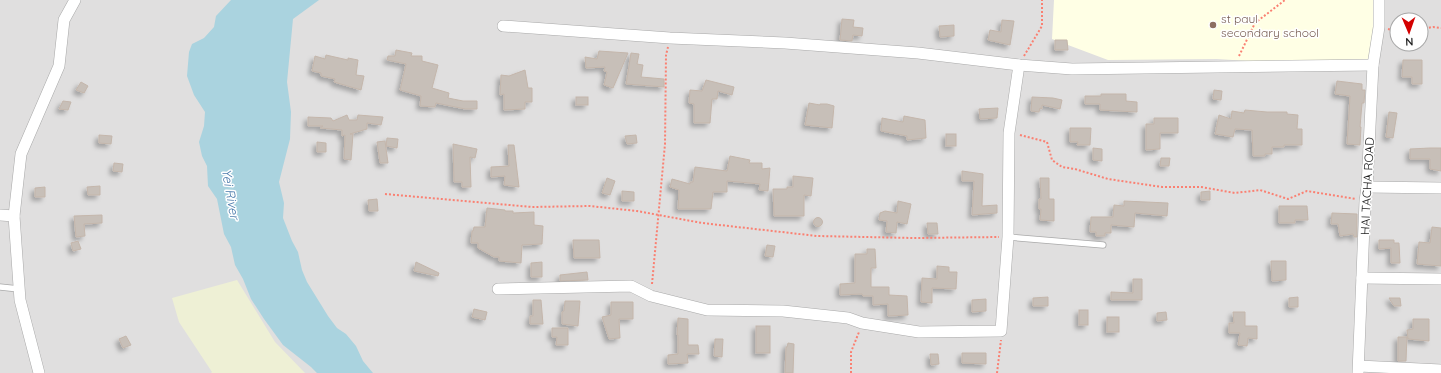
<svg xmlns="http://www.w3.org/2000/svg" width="1441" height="373" viewBox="0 0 1441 373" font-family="Quicksand,sans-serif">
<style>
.residential{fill:#e0dfdf;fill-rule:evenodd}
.education{fill:#ffffe5}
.farmland{fill:#eef0d5}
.water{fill:#aad3df}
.building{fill:#c7bfb8;stroke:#c4b6ab;filter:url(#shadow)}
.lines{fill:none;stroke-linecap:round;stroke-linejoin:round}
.service-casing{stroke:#a9a9a9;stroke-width:7}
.minor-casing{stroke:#a9a9a9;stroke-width:12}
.path{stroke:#fa8072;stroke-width:2;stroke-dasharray:2 2;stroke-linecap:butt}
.service{stroke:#fff;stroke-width:5.5}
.minor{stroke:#fff;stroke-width:11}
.education-dot{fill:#8d6e63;stroke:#fff;stroke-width:1.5}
.labels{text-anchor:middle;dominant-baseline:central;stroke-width:3;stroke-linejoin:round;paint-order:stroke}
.education-label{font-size:12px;fill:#785e54;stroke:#fff;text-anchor:start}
.street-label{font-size:12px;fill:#222;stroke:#fff}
.water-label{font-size:13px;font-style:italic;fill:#4a7aab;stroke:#fff}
</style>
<defs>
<filter id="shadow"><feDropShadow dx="-3.5" dy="3.5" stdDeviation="2" flood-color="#0004"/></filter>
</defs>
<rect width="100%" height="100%" fill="#f2efe9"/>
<path class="residential" d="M 0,0 L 1441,0 L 1441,373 L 0,373 ZM 1397,20 L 1421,20 L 1421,44 L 1397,44 Z"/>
<polygon class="education" points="1054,0 1375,0 1375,11 1369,64 1296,64 1217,59 1108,60 1052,39"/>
<polygon class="farmland" points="237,280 275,342 305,373 211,373 212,372 179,322 172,298"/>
<polygon class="water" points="231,0 319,0 293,19 287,82 291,112 290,139 279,182 284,203 283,218 292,241 298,252 302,270 307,282 328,316 337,328 346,334 356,346 363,361 373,373 317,373 311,367 283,345 264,319 251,299 243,279 235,265 231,247 224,234 217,199 208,186 207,166 202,156 199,142 204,126 205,112 194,95 187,76 189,52 192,44 204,38 214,27 216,16"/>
<g class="building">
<polygon points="842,19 854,20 853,27 863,28 862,36 853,35 852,41 840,40"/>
<polygon points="1002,20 1014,21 1010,45 988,40 990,30 1001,32"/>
<polygon points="954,25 954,36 940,37 939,26"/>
<polygon points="1055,40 1067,40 1068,50 1055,50"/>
<polygon points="396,50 412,53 411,56 422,56 422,61 438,65 432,88 449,93 448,98 463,101 477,101 477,109 465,109 436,103 435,107 420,106 421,96 400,90 406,64 387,60 388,56 395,56"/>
<polygon points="599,51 628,53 613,88 604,85 607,72 604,71 605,67 586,68 585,57 597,59"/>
<polygon points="631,53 639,54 637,64 643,65 641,77 664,79 664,87 626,84"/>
<polygon points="326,55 348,60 348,58 358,60 356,75 364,76 361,90 334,82 335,79 321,76 321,73 312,71 315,56 325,59"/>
<polygon points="1403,60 1422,60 1422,84 1412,84 1412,77 1402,77"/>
<polygon points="525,70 528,88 532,88 532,102 525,102 525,109 504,110 504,94 500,95 501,75 509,76"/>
<polygon points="706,80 734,87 732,95 718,91 717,99 712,99 710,123 694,123 694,104 689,103 690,90 702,91"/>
<polygon points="1337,81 1362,84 1362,90 1365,90 1364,103 1362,103 1360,127 1361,127 1360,145 1347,144 1350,96 1335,94"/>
<polygon points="81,82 88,86 84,93 76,90"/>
<polygon points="1214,90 1222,91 1221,100 1213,99"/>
<polygon points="1101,94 1126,94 1126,101 1137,102 1137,112 1100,110 1100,104 1085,104 1085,96 1101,96"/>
<rect x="576" y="97" width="12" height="8"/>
<polygon points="1032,97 1053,98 1062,100 1060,109 1042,105 1042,109 1040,108 1039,112 1031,111"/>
<polygon points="63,101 71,102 68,110 59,109"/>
<polygon points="809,103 820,105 820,104 827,104 834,106 832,128 805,125"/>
<polygon points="998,108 997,118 980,119 979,109"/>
<polygon points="1245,110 1267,112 1287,112 1287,114 1298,115 1297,129 1302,129 1302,145 1284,145 1284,147 1272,147 1272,154 1265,154 1265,156 1253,156 1252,130 1235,129 1233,137 1215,134 1219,115 1231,119 1232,111 1244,113"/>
<polygon points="1389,112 1397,113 1393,138 1386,137"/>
<polygon points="347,115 349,120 357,120 358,115 383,117 381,125 367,123 367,129 350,134 353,134 351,160 344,159 345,135 342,136 342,130 320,128 323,126 308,126 308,117 331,118 333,121"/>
<polygon points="904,116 925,120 926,138 907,140 907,136 881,131 882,118 903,122"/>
<polygon points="1154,118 1178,118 1178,133 1160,133 1160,149 1146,150 1146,124 1154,124"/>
<polygon points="1070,128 1091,128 1090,145 1077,145 1078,142 1070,142"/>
<rect x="946" y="134" width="10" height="12"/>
<polygon points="99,135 112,136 111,144 99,143"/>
<polygon points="636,135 637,143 627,144 625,136"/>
<polygon points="387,138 398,139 397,148 386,146"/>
<polygon points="385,141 388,163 380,163 377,142"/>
<polygon points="317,142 326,143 326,152 317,152"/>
<polygon points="453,144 477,149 475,158 470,157 471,187 462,187 462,182 454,182"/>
<polygon points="508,145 514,145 519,187 504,185 505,176 491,177 491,167 509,166"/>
<polygon points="1093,148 1102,149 1102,161 1093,160"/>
<polygon points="1430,148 1441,148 1441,171 1430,169 1430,159 1410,159 1410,149"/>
<polygon points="730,156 750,160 749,163 762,163 762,169 770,168 768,191 759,190 760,184 727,181 727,192 713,192 711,209 678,209 679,190 670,187 672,179 690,184 690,182 693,182 695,167 727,171"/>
<polygon points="1161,158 1170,158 1169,166 1160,166"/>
<polygon points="114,163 123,164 122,172 113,171"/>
<polygon points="962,171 983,174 982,206 997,205 997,213 972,215 974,181 962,181"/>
<polygon points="793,176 813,178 811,196 804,195 804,216 774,216 773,189 787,189 787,187 793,187"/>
<polygon points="607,178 615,181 610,195 602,193"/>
<polygon points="1040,178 1049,178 1049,199 1054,199 1054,221 1040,220 1041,209 1039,209 1039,199 1041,199"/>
<polygon points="100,186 100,195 88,195 87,187"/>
<polygon points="45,187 45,197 35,197 35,188"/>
<polygon points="622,191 634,192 634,201 622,201"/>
<polygon points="1210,191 1210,200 1201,200 1201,192"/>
<polygon points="377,199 378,211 369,211 368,200"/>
<polygon points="898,201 911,204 907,224 897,222 896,233 886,232 887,221 879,220 880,213 885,211 897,213"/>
<polygon points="1124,201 1168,203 1167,216 1135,213 1134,227 1111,225 1111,233 1105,233 1105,236 1096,236 1096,232 1090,232 1091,217 1113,217 1114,205 1124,206"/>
<polygon points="1279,206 1307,206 1308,220 1295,220 1295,223 1279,223"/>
<polygon points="487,208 505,210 505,211 513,211 513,213 534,212 534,225 543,226 542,244 522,245 521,263 499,261 499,257 494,257 478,248 478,243 471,243 472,231 473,231 474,227 485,227"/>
<polygon points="1332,213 1357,214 1357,237 1354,237 1353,234 1340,236 1338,224 1331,224"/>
<polygon points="102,215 102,223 84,224 85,236 76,237 74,216"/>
<circle cx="818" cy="222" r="4.5"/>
<polygon points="927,223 937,223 938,234 928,234"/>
<polygon points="1432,227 1441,228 1441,266 1417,264 1419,242 1430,243"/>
<polygon points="573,240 599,240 600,258 574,258"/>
<polygon points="1379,240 1394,240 1394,243 1399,243 1400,263 1391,263 1391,248 1379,249"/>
<polygon points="78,241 81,249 73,251 71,243"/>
<polygon points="767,245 775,246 773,257 765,256"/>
<polygon points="867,249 875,249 876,268 871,268 871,287 889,287 889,295 907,296 908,315 888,316 888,304 873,305 873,296 863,296 862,294 840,295 840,284 855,283 855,254 867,254"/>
<polygon points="1271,261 1286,261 1286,280 1272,281"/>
<polygon points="416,262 439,273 438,276 414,271"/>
<polygon points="542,262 542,277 531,277 531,263"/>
<polygon points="937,266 949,267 949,272 957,272 956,289 932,288 932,303 921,302 922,278 937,279"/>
<polygon points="587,272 588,280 560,281 560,275"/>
<polygon points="1133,279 1142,279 1142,300 1111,300 1111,292 1133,293"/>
<polygon points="1048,297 1048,306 1033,306 1033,298"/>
<polygon points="1298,297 1298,307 1289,307 1289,298"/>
<polygon points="1389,298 1400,298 1401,306 1394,306"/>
<polygon points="986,299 986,311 972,312 972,300"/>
<polygon points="533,300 541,300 543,324 530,324 530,316 533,316"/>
<polygon points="565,301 580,301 578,326 562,324 562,312 564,311"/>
<polygon points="611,302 633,302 633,319 619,319 620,338 609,339 602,317 611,315"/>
<polygon points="474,309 487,312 485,320 472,317"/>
<rect x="1079" y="310" width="9" height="15"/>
<polygon points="1166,312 1167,320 1157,321 1157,313"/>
<polygon points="1233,312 1245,312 1245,326 1257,326 1257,339 1248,338 1247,346 1238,345 1240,333 1229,333 1229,323 1234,323"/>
<rect x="1107" y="317" width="12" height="15"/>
<polygon points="678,318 688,319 688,345 698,345 699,354 687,354 688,363 668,364 668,355 678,354 678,335 677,335"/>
<polygon points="1413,319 1429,319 1429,341 1408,339 1407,330 1413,329"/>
<rect x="756" y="326" width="14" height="27"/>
<polygon points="552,328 568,328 568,345 556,345 557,337 552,337"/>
<polygon points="126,336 131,345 123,348 119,339"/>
<polygon points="1398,337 1407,337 1406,361 1398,361"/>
<polygon points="715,339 723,339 722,357 714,356"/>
<polygon points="788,343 794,344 793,373 785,373 786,347 787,347"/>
<polygon points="962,353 986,353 986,364 962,363"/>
<polygon points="930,354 938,354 939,364 931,365"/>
</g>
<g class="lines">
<g class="service-casing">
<g id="service">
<polyline points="1008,237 1103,245"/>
<polyline points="0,287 19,289"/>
</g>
</g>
<g class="minor-casing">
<g id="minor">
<polyline points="503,26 670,38 785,43 918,53 1019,65 1072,69 1373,65"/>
<polyline points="1367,187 1441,188"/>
<polyline points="0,215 14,216"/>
<polyline points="1362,278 1441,279"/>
<polyline points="498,289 631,286 651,296 707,310 783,311 848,318 862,323 919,332 1001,331 1008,237 1009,133 1019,65"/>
<polyline points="1359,366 1441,370"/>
<polyline points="39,373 20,300 14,216 21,154 59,66 64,20 75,0"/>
<polyline points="1358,373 1365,201 1367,187 1373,65 1379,27 1379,0"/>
</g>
</g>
<g class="path">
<polyline points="1388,29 1397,31"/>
<polyline points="1421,29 1433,27 1441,28"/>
<polyline points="1024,56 1042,26 1042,0"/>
<polyline points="1239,56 1255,23 1285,0"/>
<polyline points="1020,135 1047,142 1052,160 1062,167 1075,169 1108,179 1162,187 1201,187 1235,193 1260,190 1288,199 1307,191 1356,199"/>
<polyline points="385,194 532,207 590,206 637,211 702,223 817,236 914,238 999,237"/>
<polyline points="652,284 665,144 666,55 668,47"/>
<polyline points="851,373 851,352 859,332"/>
<polyline points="997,373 1001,340"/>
</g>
<use href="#service" class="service"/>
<use href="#minor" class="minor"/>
</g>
<circle class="education-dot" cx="1213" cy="25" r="4"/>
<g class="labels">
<g class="education-label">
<text x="1221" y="18">st paul<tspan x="1221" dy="14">secondary school</tspan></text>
</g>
<g class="street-label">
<text transform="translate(1367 186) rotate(-87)">HAI TACHA ROAD</text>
</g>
<g class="water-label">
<text transform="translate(231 194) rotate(80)">Yei River</text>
</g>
</g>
<g transform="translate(1409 32) rotate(178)"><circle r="19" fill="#ffffff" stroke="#a7a7a7"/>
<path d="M0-3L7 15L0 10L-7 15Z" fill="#d40000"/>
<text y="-6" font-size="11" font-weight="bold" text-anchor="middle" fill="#222222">N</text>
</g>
</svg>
